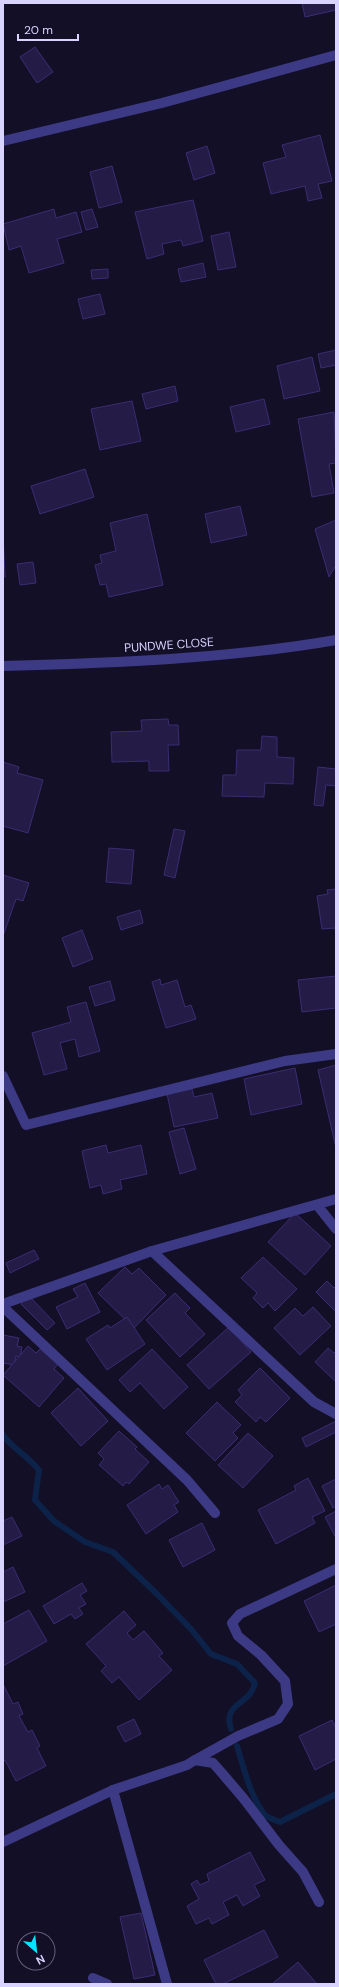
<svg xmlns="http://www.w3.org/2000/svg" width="339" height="1987" viewBox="0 0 339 1987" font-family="'DM Sans',sans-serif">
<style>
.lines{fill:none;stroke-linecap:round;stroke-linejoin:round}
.stream{stroke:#0c2248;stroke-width:6}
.building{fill:#241b47;stroke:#3b2d73}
.lane{stroke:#3d3a85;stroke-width:10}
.street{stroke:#3d3a85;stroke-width:10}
.labels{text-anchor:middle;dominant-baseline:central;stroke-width:3;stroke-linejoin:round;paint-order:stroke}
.street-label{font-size:12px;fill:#d9d4ff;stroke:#130f26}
</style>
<rect width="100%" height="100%" fill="#130f26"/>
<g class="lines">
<g class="stream">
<path d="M 3,1435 C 13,1449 28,1456 39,1470 L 35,1500 L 54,1521 L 85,1542 L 113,1552 L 157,1594 L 191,1629 L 211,1654 L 237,1664 L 255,1683 C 251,1705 222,1702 231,1729"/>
<path d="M 237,1746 C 244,1769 250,1795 264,1814 C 267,1818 275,1820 280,1822 L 336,1794"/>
</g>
</g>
<g class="building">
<polygon points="302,3 336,3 336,10 305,17"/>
<polygon points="35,47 53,72 37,83 20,57"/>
<polygon points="320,135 332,181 318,184 322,198 308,201 305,186 271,194 263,163 286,157 282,145"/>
<polygon points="207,146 215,173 194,180 186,153"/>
<polygon points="112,166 122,202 99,208 90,172"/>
<polygon points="193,200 203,241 183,246 181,240 162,244 164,254 147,259 135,212"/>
<polygon points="54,209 56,218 76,212 82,232 57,239 64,263 29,273 21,246 9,250 3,224"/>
<polygon points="92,209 98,227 86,230 81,212"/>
<polygon points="229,232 236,267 218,270 211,236"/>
<polygon points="203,263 206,277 181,282 178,269"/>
<polygon points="108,269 108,278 92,279 91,270"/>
<polygon points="100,294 105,314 83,319 78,299"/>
<polygon points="336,350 336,365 321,368 318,354"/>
<polygon points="312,357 320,391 284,399 277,366"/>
<polygon points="175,386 178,401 146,409 142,394"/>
<polygon points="264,399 270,424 236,432 230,407"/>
<polygon points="132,401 141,441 100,450 91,409"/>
<polygon points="334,412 336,463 329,464 334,493 312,497 298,419"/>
<polygon points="85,469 94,497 40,514 31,486"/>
<polygon points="240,506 247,535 211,543 205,514"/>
<polygon points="147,514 163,585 109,597 106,584 100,585 95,565 102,563 100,555 116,551 110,523"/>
<polygon points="336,520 336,565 329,577 315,529"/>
<polygon points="3,533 5,577 3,577"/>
<polygon points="33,562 36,583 20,585 17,564"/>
<polygon points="168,719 169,725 178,725 179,745 168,745 169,771 149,771 149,761 112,762 111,732 142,731 141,720"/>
<polygon points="262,736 277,737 277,757 294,758 293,784 265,783 264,797 222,796 223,775 236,775 237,750 261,750"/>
<polygon points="3,762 19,767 17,773 43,780 28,833 3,826"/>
<polygon points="318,767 336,769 336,786 326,785 323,806 314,805"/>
<polygon points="174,829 185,831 175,878 164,875"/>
<polygon points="109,848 134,850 131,884 106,882"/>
<polygon points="3,875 29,883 23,901 16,899 3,936"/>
<polygon points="336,889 336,934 335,928 322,929 317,896 328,894 327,890"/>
<polygon points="140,910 143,923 121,930 117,917"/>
<polygon points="82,930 93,959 73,967 62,938"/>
<polygon points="336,976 336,1008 302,1012 298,980"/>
<polygon points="160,979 161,985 177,980 185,1007 191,1005 196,1019 166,1028 152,982"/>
<polygon points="110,981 115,1000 95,1006 89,987"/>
<polygon points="86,1002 100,1051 79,1057 75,1039 60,1043 67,1069 44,1075 32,1033 71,1022 67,1007"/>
<polygon points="336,1065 336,1148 318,1070"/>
<polygon points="295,1068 302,1104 251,1115 244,1079"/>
<polygon points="192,1089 194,1097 212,1093 218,1118 174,1127 167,1094"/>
<polygon points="184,1128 196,1169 180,1174 169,1132"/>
<polygon points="106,1145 108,1153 141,1145 147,1174 120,1180 122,1189 103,1194 101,1185 90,1188 82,1151"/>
<polygon points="295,1213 331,1246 305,1275 268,1242"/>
<polygon points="34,1250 39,1259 10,1273 6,1263"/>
<polygon points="263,1257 297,1289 275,1311 268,1303 263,1308 253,1298 257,1293 241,1278"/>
<polygon points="125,1267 132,1274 139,1268 166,1295 134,1328 98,1293"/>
<polygon points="327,1281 334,1288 336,1286 336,1312 316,1292"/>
<polygon points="85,1283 100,1312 67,1329 56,1307 78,1297 73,1289"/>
<polygon points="175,1293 190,1308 185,1313 205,1334 180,1357 146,1320"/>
<polygon points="29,1296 55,1323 47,1330 21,1304"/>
<polygon points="313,1307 331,1326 300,1355 274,1328 295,1308 303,1316"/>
<polygon points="127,1317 145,1344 107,1370 86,1339 108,1325 110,1328"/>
<polygon points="229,1327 251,1352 209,1389 187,1365"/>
<polygon points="3,1335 19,1338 17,1346 22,1347 20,1357 16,1356 14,1365 3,1363"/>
<polygon points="28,1346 36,1353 40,1349 58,1364 54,1369 64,1378 39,1407 3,1375"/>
<polygon points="328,1348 334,1353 336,1351 336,1382 315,1362"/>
<polygon points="152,1349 188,1387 164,1409 140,1383 130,1392 119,1380"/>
<polygon points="260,1368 290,1398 266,1422 260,1417 256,1422 235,1402 242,1395 238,1390"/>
<polygon points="78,1388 108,1421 81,1446 51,1413"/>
<polygon points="217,1402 241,1425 233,1433 238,1438 215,1461 186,1433"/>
<polygon points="336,1421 336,1432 306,1447 302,1438"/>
<polygon points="119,1431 137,1447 135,1449 149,1462 129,1484 126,1482 123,1486 99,1465 104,1459 98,1453"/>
<polygon points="248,1433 273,1456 243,1488 218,1465"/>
<polygon points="308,1478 325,1511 312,1517 315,1523 276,1544 258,1510 296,1490 294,1486"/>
<polygon points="336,1479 336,1506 333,1508 322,1486"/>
<polygon points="159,1484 162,1489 168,1485 179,1502 174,1505 178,1512 146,1534 127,1505"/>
<polygon points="336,1511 336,1538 325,1517"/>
<polygon points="12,1517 22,1536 3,1545 3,1521"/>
<polygon points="202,1523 215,1550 183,1567 169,1540"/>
<polygon points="13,1567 25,1592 3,1602 3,1572"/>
<polygon points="82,1583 87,1591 80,1595 86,1604 79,1608 83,1614 75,1619 71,1614 54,1624 43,1606"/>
<polygon points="336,1585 336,1624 319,1632 304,1601"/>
<polygon points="29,1610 47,1641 3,1666 3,1624"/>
<polygon points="124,1611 136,1625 127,1633 133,1640 144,1631 163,1653 159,1656 172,1670 139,1700 119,1677 112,1683 101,1671 106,1666 86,1644"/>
<polygon points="3,1684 13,1704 18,1702 23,1714 19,1716 28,1732 32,1730 40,1746 37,1748 46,1766 16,1781 5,1760 3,1762"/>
<polygon points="134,1719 141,1734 125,1742 117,1727"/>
<polygon points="332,1720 336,1728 336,1759 315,1770 299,1736"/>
<polygon points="250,1852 265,1880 254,1885 260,1896 243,1906 237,1895 223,1902 229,1915 212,1924 209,1918 196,1924 187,1906 199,1899 191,1884 197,1880 200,1885 209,1881 207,1874"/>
<polygon points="141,1913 155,1975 134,1979 120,1917"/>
<polygon points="264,1930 278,1957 223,1984 216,1984 204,1960"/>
<polygon points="298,1962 317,1984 272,1984"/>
</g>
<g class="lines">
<polyline class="lane" points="93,1978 107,1984"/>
<g class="street">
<polyline points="3,141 162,103 336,55"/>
<path d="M 3,666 C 114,663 226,659 336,640"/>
<polyline points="3,1076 26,1125 285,1061 336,1054"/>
<polyline points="317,1205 336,1229"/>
<polyline points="152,1251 314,1402 336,1414"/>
<polyline points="3,1304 152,1251 336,1199"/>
<polyline points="3,1307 187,1480 215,1513"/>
<polyline points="195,1760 238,1736 278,1719 288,1704 285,1681 261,1655 238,1636 232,1623 240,1614 336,1569"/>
<polyline points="113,1790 167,1984"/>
<polyline points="3,1842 113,1790 187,1765 195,1760 213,1763 221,1772 244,1799 279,1845 303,1872 319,1902"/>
</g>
</g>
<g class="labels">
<g class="street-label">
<text transform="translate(169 645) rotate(-4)">PUNDWE CLOSE</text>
</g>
</g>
<rect width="339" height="1987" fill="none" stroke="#d9d4ff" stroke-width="8"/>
<g transform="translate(36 1951) rotate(152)"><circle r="19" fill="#130f26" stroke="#625e7d"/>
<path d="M0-3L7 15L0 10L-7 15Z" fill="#00e5ff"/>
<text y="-6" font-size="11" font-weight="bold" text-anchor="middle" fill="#d9d4ff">N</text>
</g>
<path d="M18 34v6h60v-6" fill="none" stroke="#d9d4ff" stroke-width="2"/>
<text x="24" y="34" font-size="12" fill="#d9d4ff" stroke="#130f26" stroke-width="3" paint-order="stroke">20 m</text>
</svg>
